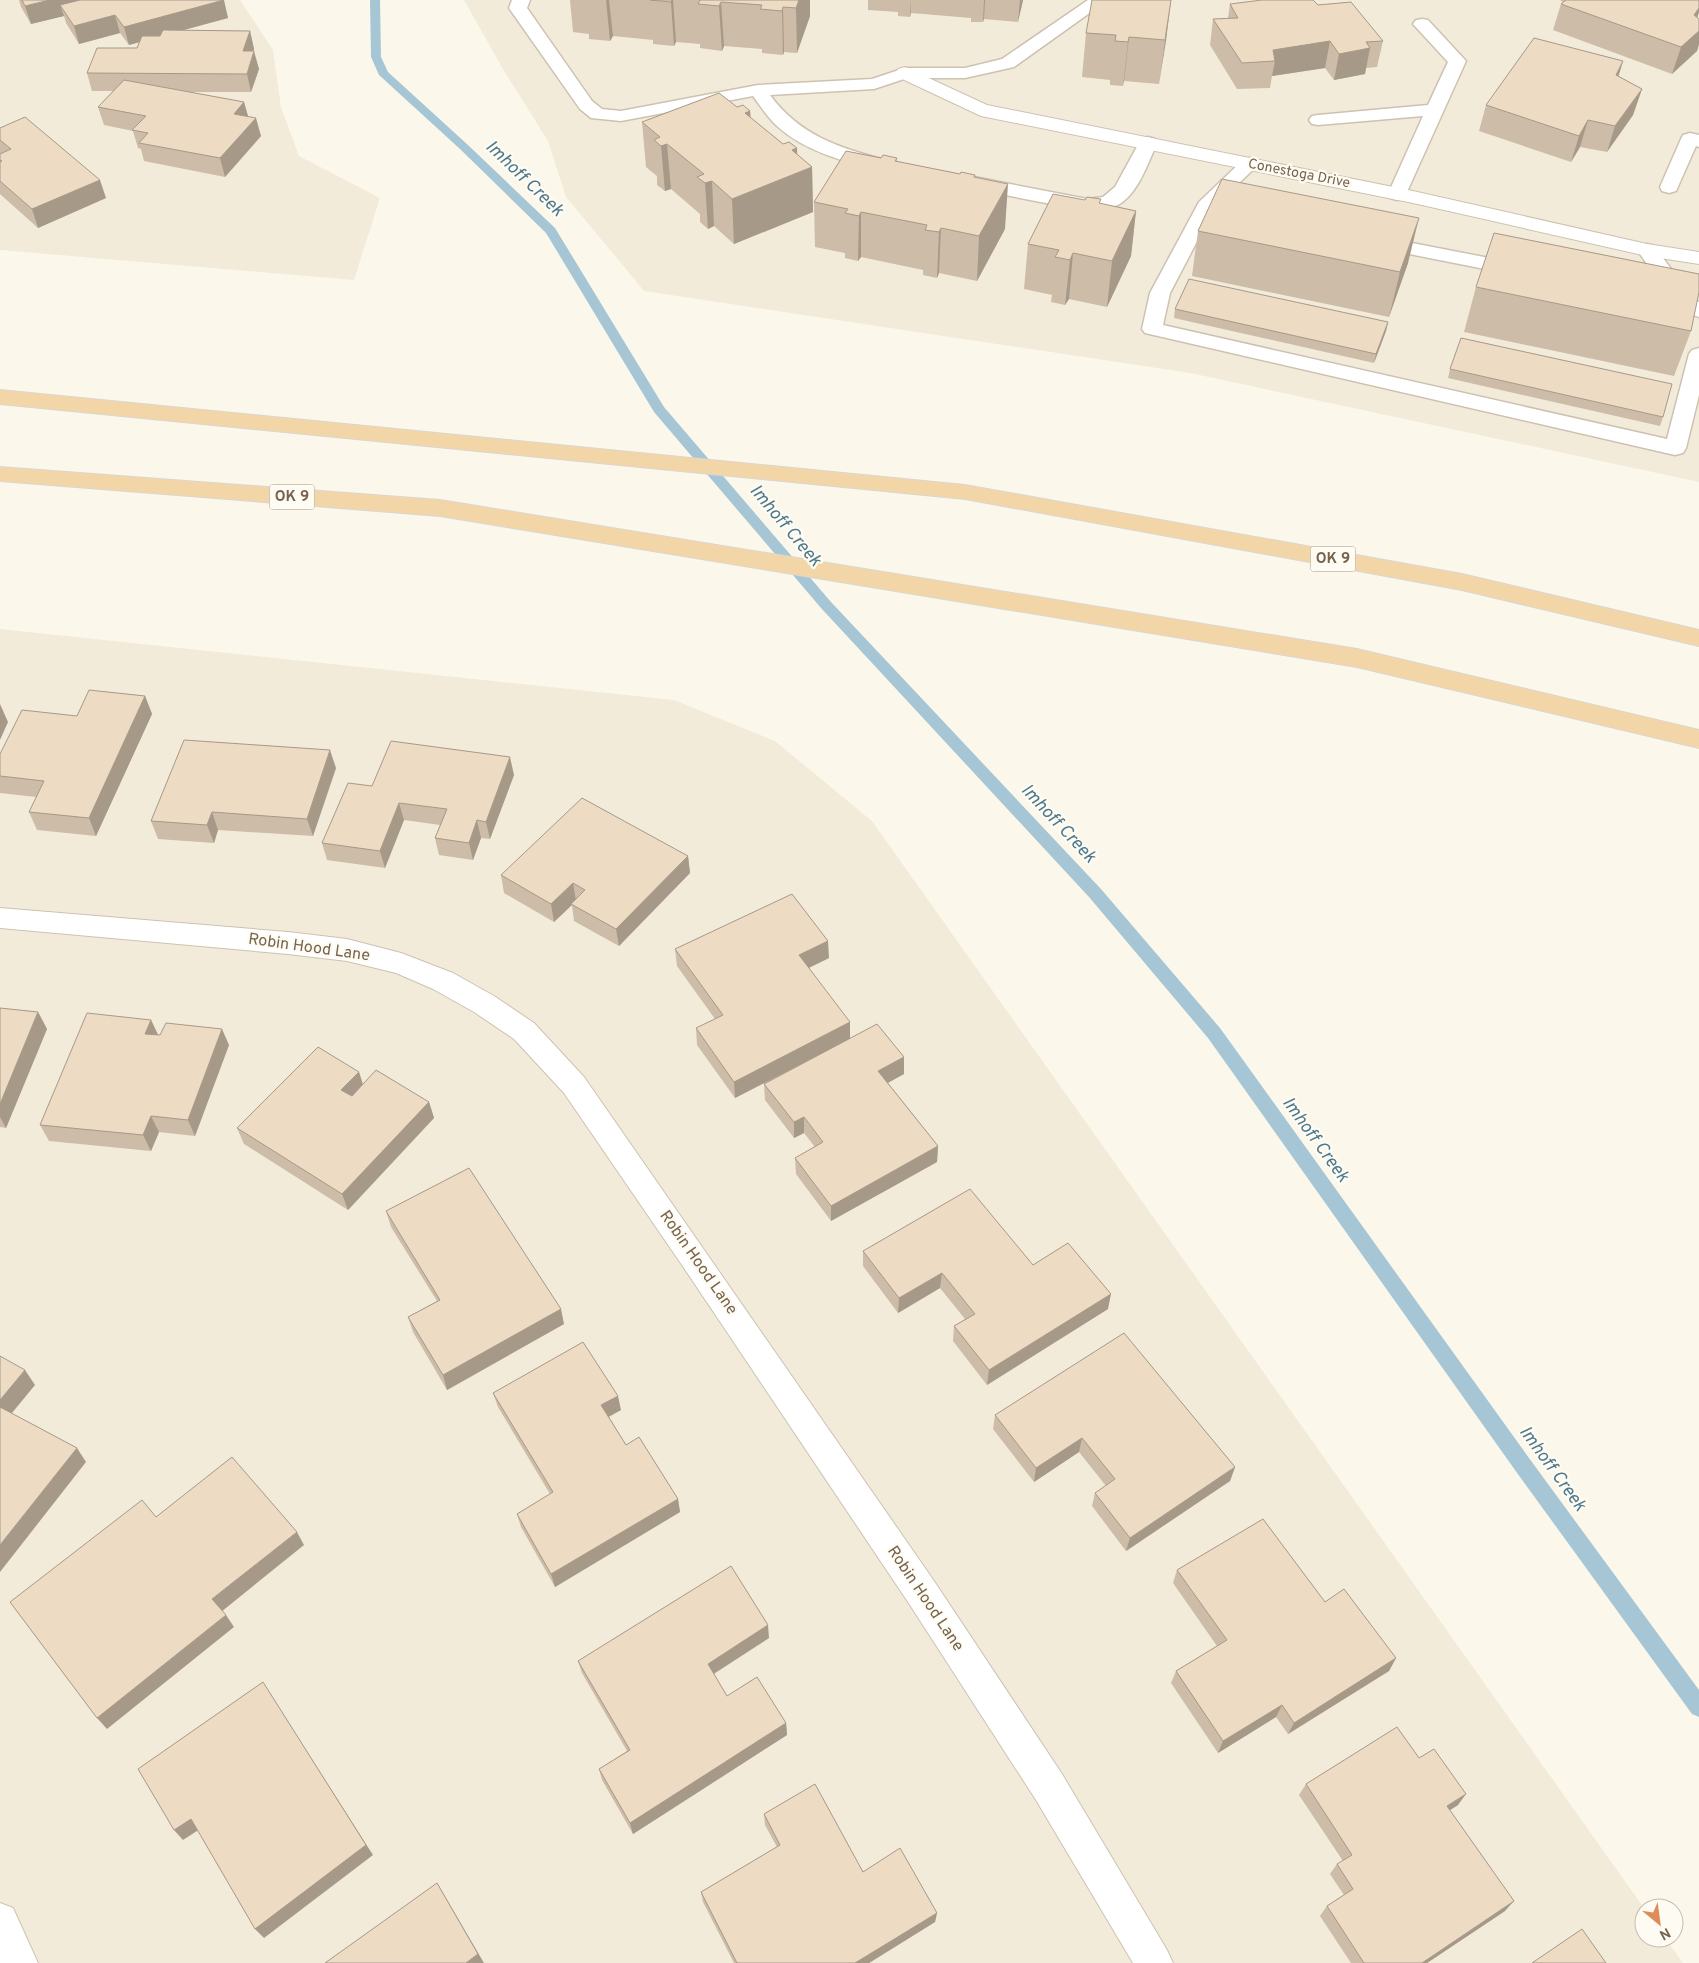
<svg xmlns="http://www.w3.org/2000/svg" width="1699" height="1963" viewBox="0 0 1699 1963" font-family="Overpass,sans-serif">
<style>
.residential{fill:#f3ebda}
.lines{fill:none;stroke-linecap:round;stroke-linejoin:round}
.stream{fill:#a7c6d5;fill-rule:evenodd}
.service-casing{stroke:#cdc2b1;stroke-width:3}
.minor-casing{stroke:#cdc2b1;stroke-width:2}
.trunk-casing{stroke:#dbd6d1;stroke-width:2}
.service{fill:#fff;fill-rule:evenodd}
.minor{fill:#fff;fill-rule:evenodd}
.trunk{fill:#f3d6a8;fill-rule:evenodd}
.wall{fill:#ccbca8}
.shaded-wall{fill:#a69988}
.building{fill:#eddbc3;stroke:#a69988}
.labels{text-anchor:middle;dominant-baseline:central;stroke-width:4.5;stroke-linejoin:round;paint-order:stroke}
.far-street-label{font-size:14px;fill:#75634f;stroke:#fefbf2}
.shield{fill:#fefbf2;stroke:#9e9180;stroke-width:1}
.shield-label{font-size:15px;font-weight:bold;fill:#75634f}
.street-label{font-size:16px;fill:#75634f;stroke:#fefbf2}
.water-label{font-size:18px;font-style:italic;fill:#4d788d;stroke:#fefbf2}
</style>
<rect width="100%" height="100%" fill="#fbf8eb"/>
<g class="residential">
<polygon points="0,0 240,0 273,50 281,107 299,156 380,198 354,280 0,250"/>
<polygon points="464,0 1699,0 1699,482 1190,373 644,291 566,197 548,141 504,71"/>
<polygon points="0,629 674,700 775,741 872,821 1644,1908 1644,1938 1665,1938 1683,1963 0,1963"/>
</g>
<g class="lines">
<polygon class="stream" points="370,0 380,0 381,57 388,72 468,145 555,228 664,407 831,602 1101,889 1220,1028 1529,1458 1699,1690 1699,1717 1692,1714 1515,1470 1208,1038 1089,897 821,608 654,412 546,233 460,149 379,75 371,57"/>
<g class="service-casing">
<g id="service">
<path d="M 512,0 L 530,0 L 527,8 L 592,101 L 602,109 L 621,111 L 758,85 L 872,79 L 905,68 L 965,68 L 1002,59 L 1088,0 L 1103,0 L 1105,2 L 1014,67 L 965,78 L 907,78 L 874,89 L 770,95 C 799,135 839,148 886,160 L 888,164 L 886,168 L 879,170 C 845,162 804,151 777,126 C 768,118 761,107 753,96 L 621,121 L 591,118 L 580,109 L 509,8 Z"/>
<polygon points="1422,19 1428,20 1466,61 1406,194 1404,198 1397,200 1390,198 1388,194 1423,116 1318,125 1312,124 1309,120 1312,116 1318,115 1428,105 1448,62 1413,24 1416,20"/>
<polygon points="1690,133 1699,135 1699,147 1696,146 1676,191 1669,193 1662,191 1660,187 1681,139 1683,135"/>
<path d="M 1148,137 L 1155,139 L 1157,143 C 1148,163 1138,194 1118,205 C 1108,209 1097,210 1087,211 L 974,189 L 967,187 L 965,183 L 967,179 L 974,177 L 1087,199 L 1103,197 L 1115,187 L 1139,143 L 1141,139 Z"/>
<polygon points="1250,158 1257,160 1259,164 1216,205 1170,293 1163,325 1667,439 1689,354 1692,350 1699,348 1699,395 1686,448 1683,453 1675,455 1145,333 1142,329 1150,293 1199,202 1243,160"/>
<polygon points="1376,236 1520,264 1527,266 1530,270 1527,274 1520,276 1369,246 1366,242 1369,238"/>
<path d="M 1647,244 L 1654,246 L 1692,297 L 1699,302 L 1699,317 C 1674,311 1655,274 1640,254 L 1637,250 L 1640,246 Z"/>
</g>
</g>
<g class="minor-casing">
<g id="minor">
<polygon points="905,67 987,105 1413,191 1647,244 1699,252 1699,264 1647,256 1413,203 981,116 898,77 896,73 898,69"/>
<polygon points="0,908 288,932 347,939 401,953 453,973 494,996 534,1023 584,1077 934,1581 1062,1774 1167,1950 1173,1963 1133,1963 1036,1800 910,1605 684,1268 564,1093 514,1039 474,1012 433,989 396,973 347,961 288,954 0,928"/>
<polygon points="0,1903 13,1908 38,1963 0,1963"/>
</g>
</g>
<g class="trunk-casing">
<g id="trunk">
<polygon points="0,390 965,485 1462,574 1699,630 1699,646 1462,590 965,499 0,404"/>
<polygon points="0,467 440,500 1357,649 1699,730 1699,748 1357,667 440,516 0,481"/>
</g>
</g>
<use href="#service" class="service"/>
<use href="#minor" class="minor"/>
<use href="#trunk" class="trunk"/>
</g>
<g class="wall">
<polygon points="19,0 223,0 228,18 183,30 250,31 254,49 253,51 259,69 251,92 189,92 244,102 248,116 261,136 225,177 144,161 141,149 138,148 133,131 104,125 98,107 113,91 92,91 87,73 137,48 139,42 129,45 120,33 79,44 66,23 64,16 31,24 21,7"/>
<polygon points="570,0 810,0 810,16 797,53 784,52 783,55 762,53 762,49 724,46 722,51 700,48 700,44 676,42 674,46 653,44 653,40 613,36 610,41 589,39 589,34 573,32"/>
<polygon points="868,0 1023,0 1018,22 984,19 983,22 971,22 971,18 911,13 910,17 898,16 898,12 868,10"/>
<polygon points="1171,0 1159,84 1124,81 1123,86 1110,85 1110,80 1082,77 1086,33"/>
<polygon points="1560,0 1699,0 1699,12 1697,18 1699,19 1699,44 1697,51 1672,74 1553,30 1561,4 1563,2"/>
<polygon points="1230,4 1318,5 1383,41 1377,67 1366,68 1365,74 1334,80 1325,68 1272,76 1270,88 1237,89 1210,45 1213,19 1228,18"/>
<polygon points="1623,61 1618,76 1642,89 1633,115 1607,152 1580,147 1571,162 1479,131 1486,105"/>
<polygon points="737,107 750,111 751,118 783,144 797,148 797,155 812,167 813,212 734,244 714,226 708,229 700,222 700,214 671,189 665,191 657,185 657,176 646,167 642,122"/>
<polygon points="0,128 106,198 38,228 0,194"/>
<polygon points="881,158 897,158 897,162 975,177 1005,229 977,281 939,273 937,278 923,275 923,270 861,257 858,261 845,258 845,253 815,247 814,202"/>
<polygon points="1100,204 1136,211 1131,256 1107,307 1069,299 1065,305 1051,302 1052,295 1024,289 1028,244"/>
<polygon points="1198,231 1408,263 1389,317 1192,276"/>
<polygon points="1476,287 1691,331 1674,376 1464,332"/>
<polygon points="1175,309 1388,322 1386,331 1374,363 1174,318"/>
<polygon points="1450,369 1663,417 1660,426 1448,378"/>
<polygon points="145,696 152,714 96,836 37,830 29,812 36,797 0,793 0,754 77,716"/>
<polygon points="336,768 313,836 218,830 214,843 158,839 151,821"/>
<polygon points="514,775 490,839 481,838 473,860 439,855 435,838 440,825 404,820 385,868 327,860 322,843 372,786"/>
<polygon points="688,856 690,873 619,946 574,921 572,905 554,922 504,893 501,875"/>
<polygon points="675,949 829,958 809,968 850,1038 904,1074 888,1083 938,1146 937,1162 831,1221 796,1174 795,1158 815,1147 804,1133 794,1138 765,1100 764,1084 819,1055 735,1098 697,1045 696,1028 715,1019 677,966"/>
<polygon points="0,1008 38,1012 47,1029 6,1128 0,1127"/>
<polygon points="151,1020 158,1035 229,1045 195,1136 159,1132 151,1151 49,1141 40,1125"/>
<polygon points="359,1072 363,1084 429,1102 434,1118 348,1210 244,1144 237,1128"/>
<polygon points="386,1211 564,1324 447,1390 413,1332 408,1317 437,1301 391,1227"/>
<polygon points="863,1251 1108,1309 987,1385 953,1341 954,1326 965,1319 940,1288 898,1313 863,1266"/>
<polygon points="493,1393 621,1410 609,1417 626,1445 678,1499 680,1512 555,1587 521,1527 517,1514 550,1494 498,1407"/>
<polygon points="995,1415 1235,1467 1230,1481 1126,1551 1092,1506 1095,1493 1106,1486 1079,1452 1034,1482 993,1429"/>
<polygon points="1177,1570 1325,1602 1396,1658 1389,1671 1288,1734 1276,1717 1218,1753 1171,1683 1176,1671 1217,1646 1173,1583"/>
<polygon points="769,1638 714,1674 727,1696 786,1723 787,1735 633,1834 602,1780 599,1769 627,1751 582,1673 578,1661"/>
<polygon points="1419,1758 1458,1805 1450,1810 1505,1911 1427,1963 1351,1963 1320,1916 1327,1906 1344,1895 1330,1874 1337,1864 1343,1861 1299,1795 1306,1784"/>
<polygon points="764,1814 937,1913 935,1922 869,1963 734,1963 703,1902 701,1892 777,1847 765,1825"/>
</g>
<g class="shaded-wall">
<polygon points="50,0 109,0 60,5 64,16 31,24 25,6"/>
<polygon points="224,0 228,18 129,45 124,27"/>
<polygon points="606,0 609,0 613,36 610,41"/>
<polygon points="672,0 673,0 676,42 674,46 671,2"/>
<polygon points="799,0 810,0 810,16 797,53 796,8"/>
<polygon points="911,0 911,13 910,17"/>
<polygon points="984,0 985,0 984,19 983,22"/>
<polygon points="1020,0 1023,0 1018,22"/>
<polygon points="1171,0 1166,41 1159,84 1165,40"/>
<polygon points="721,2 724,46 722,51 719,6"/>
<polygon points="783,7 784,52 783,55 782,11"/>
<polygon points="1699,8 1699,12 1694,28 1694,15"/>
<polygon points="115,15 120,33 79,44 74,26"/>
<polygon points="250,31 254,49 247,69 243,51"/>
<polygon points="1699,31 1699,44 1697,51 1672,74 1681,47"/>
<polygon points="1129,37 1124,81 1123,86 1128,42"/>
<polygon points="1330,41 1325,68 1272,76 1275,61 1273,50"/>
<polygon points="1370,48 1365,74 1334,80 1339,54"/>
<polygon points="254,51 259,69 251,92 247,74"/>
<polygon points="1623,61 1615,88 1616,75"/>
<polygon points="1642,89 1633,115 1607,152 1615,126"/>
<polygon points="244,102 249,120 234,114"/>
<polygon points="750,111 752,156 745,113"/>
<polygon points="256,118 261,136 225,177 220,158"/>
<polygon points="1588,120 1580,147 1571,162 1579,136"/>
<polygon points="667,144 671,189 665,191 661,146"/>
<polygon points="797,148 798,173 812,167 813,212 734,244 732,199 792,150"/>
<polygon points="100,180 106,198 38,228 32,209"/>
<polygon points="712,181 714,226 708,229 705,183"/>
<polygon points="1008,184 1005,229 977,281 979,236"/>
<polygon points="1136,211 1131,256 1107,307 1112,261"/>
<polygon points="861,212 861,257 858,261 859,216"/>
<polygon points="1419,218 1408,263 1389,317 1400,272"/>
<polygon points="941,228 939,273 937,278 939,232"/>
<polygon points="1073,253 1069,299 1065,305 1070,260"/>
<polygon points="1388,322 1386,331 1374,363 1376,354"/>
<polygon points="145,696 152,714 96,836 89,818"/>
<polygon points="0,704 8,722 0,740"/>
<polygon points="330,750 336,768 313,836 307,819"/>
<polygon points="510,757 514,775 490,839 486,822"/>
<polygon points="399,803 404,820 385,868 380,851"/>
<polygon points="212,812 218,830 214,843 207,825"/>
<polygon points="477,820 481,838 473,860 469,843"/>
<polygon points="688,856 690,873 619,946 616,929"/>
<polygon points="573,883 576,901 554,922 551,904"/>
<polygon points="828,941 829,958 800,972 799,955"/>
<polygon points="38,1012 47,1029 6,1128 0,1117 0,1104"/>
<polygon points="151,1020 159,1037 145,1034"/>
<polygon points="850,1022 850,1039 735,1098 734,1082"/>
<polygon points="222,1029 229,1045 195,1136 188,1120"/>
<polygon points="904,1057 904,1074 878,1088 878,1071"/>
<polygon points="359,1072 364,1089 347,1106 341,1090"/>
<polygon points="429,1102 434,1118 348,1210 342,1194"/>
<polygon points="151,1116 159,1132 151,1151 143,1135"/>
<polygon points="804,1117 804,1133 794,1138 794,1122"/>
<polygon points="938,1146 937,1162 831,1221 831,1206"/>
<polygon points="942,1273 940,1288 898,1313 899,1298"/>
<polygon points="1111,1294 1108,1309 987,1385 989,1370"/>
<polygon points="561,1309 564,1324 447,1390 443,1375"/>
<polygon points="25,1370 35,1385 7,1419 0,1410 0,1400"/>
<polygon points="618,1396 621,1410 604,1419 601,1405"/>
<polygon points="1082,1438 1079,1452 1034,1482 1036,1468"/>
<polygon points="77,1448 86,1462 0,1572 0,1545"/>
<polygon points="1235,1467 1230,1481 1126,1551 1130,1538"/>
<polygon points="678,1499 680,1512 555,1587 551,1574"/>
<polygon points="297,1532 304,1545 221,1612 212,1599"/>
<polygon points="226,1615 234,1627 107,1729 97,1718"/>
<polygon points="768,1625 769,1638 710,1676 708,1664"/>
<polygon points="1396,1658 1389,1671 1288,1734 1294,1723"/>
<polygon points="270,1694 373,1855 264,1938 255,1929"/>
<polygon points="1282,1705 1276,1717 1218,1753 1223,1741"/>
<polygon points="786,1723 787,1735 633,1834 630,1823"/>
<polygon points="1466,1794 1458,1805 1439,1817 1447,1806"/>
<polygon points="191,1819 200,1829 183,1840 174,1830"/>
<polygon points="437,1883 484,1963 466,1963"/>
<polygon points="1514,1901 1505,1911 1427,1963 1422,1963"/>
<polygon points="937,1913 935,1922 869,1963 855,1963"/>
</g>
<g class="building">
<polygon points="22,0 50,0 25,6"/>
<polygon points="80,0 224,0 124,27 115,15 74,26 60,5"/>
<polygon points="650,0 672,0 671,2"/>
<polygon points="700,0 799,0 796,8 783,7 782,11 760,9 762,5 721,2 719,6 698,4"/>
<polygon points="1092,0 1171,0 1165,40 1129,37 1128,42 1115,41 1116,35 1086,33"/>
<polygon points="1262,0 1313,0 1318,5 1351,2 1383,41 1366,42 1370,48 1339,54 1330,41 1273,50 1275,61 1242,63 1213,19 1238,18 1230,4"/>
<polygon points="1566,0 1699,0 1699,8 1694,15 1699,19 1699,31 1681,47 1561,4"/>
<polygon points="163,30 250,31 243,51 254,51 247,74 87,73 97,48 137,48 142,36 160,36"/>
<polygon points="1534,38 1623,61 1616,75 1642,89 1615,126 1588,120 1579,136 1486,105"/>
<polygon points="124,80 244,102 234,114 256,118 220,158 139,143 148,133 132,130 146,116 98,107"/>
<polygon points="719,93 737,107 743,105 750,111 745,113 783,144 789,142 797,148 792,150 812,167 732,199 712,181 705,183 697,177 704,174 667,144 661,146 654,140 660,137 642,122"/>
<polygon points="25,117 100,180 32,209 0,181 0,162 2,161 0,160 0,154 11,149 0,140 0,128"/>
<polygon points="846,151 881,158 883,155 897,158 895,161 960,174 961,172 975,175 974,177 1008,184 979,236 941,228 939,232 925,230 927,225 861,212 859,216 845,213 848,209 814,202"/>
<polygon points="1222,179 1419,218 1400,272 1198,231"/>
<polygon points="1053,194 1085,200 1087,197 1101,199 1099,203 1136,211 1112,261 1073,253 1070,260 1055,257 1059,250 1028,244"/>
<polygon points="1494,233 1699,274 1699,292 1691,331 1476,287"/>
<polygon points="1189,279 1388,322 1376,354 1175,309"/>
<polygon points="1461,338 1672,384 1663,417 1450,369"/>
<polygon points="89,690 145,696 89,818 29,812 44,781 0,776 0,754 22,710 77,716"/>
<polygon points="184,740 330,750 307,819 212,812 207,825 151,821"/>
<polygon points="391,741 510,757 486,822 477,820 469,843 435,838 447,809 399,803 380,851 322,843 348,783 372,786"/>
<polygon points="582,798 688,856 616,929 571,904 585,890 573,883 551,904 501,875"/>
<polygon points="792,894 828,941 799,955 850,1022 734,1082 696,1028 723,1015 675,949"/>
<polygon points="0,1008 38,1012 0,1104"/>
<polygon points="87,1013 151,1020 145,1034 160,1035 166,1023 222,1029 188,1120 151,1116 143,1135 40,1125"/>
<polygon points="877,1024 904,1057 878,1071 938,1146 831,1206 795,1158 823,1142 804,1117 794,1122 764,1084"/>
<polygon points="318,1047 359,1072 341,1090 352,1096 376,1070 429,1102 342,1194 237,1128"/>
<polygon points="469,1168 561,1309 443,1375 408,1317 440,1300 386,1211"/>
<polygon points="970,1189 1033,1265 1068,1243 1111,1294 989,1370 954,1326 975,1314 942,1273 899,1298 863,1251"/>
<polygon points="1124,1333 1235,1467 1130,1538 1095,1493 1115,1479 1082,1438 1036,1468 995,1415"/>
<polygon points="583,1342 618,1396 601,1405 626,1445 639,1437 678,1499 551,1574 517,1514 553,1492 493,1393"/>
<polygon points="0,1356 25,1370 0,1400"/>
<polygon points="0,1407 77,1448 0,1545"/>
<polygon points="232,1457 297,1532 212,1599 226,1615 97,1718 10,1602 142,1500 156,1517"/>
<polygon points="1263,1519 1325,1602 1344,1589 1396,1658 1294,1723 1282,1705 1223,1741 1176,1671 1227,1640 1177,1570"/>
<polygon points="731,1566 768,1625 708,1664 727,1696 757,1677 786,1723 630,1823 599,1769 630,1750 578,1661"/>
<polygon points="263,1682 366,1845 255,1929 191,1819 174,1830 138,1769"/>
<polygon points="1397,1727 1419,1758 1434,1749 1466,1794 1447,1806 1514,1901 1422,1963 1364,1963 1327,1906 1353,1889 1337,1864 1352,1855 1306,1784"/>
<polygon points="815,1784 863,1872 900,1848 937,1913 855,1963 737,1963 701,1892 780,1845 764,1814"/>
<polygon points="437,1883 478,1954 466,1963 325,1963"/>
<polygon points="1582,1929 1606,1963 1532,1963"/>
</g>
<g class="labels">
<g class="far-street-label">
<text transform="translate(1299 174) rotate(11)">Conestoga Drive</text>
</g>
<g class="shield">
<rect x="269.5" y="484.5" width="45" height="25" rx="4"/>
<rect x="1310.5" y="546.5" width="45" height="25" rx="4"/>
</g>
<g class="shield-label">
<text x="292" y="497">OK 9</text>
<text x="1333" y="559">OK 9</text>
</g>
<g class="street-label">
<text transform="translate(309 948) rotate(8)">Robin Hood Lane</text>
<text transform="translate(698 1263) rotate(55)">Robin Hood Lane</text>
<text transform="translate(925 1599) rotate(56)">Robin Hood Lane</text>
</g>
<g class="water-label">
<text transform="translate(524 179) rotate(44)">Imhoff Creek</text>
<text transform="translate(785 526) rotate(50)">Imhoff Creek</text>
<text transform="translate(1058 824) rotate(47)">Imhoff Creek</text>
<text transform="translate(1315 1140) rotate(54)">Imhoff Creek</text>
<text transform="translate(1552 1469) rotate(54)">Imhoff Creek</text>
</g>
</g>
<g transform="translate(1659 1923) rotate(151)"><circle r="24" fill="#fefbf2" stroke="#c7beb1"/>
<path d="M0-4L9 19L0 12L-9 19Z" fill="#dc8d5a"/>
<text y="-8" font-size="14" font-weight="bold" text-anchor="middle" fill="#75634f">N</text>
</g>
</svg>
